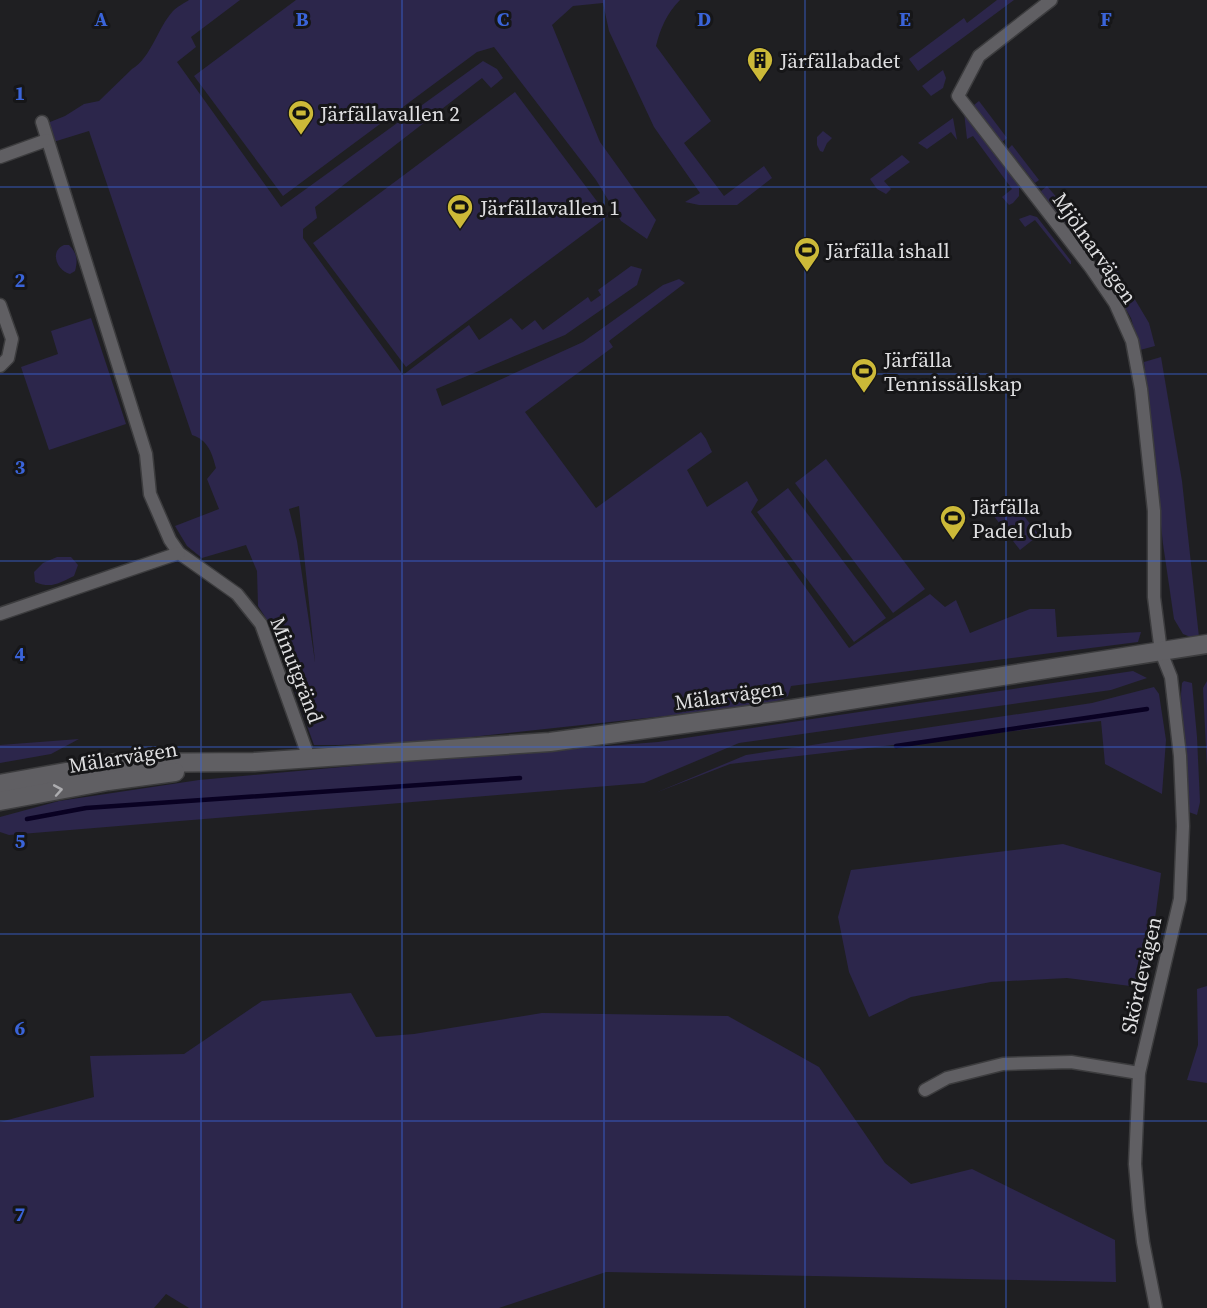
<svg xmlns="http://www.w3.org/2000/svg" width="1207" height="1308" viewBox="0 0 1207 1308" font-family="'Source Serif 4',serif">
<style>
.green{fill:#2c264b;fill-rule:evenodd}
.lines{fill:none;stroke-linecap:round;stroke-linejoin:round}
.stream{stroke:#090122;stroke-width:4.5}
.street-casing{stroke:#3c3c3e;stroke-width:15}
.secondary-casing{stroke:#3c3c3e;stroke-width:21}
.street{stroke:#605f63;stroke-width:12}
.secondary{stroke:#605f63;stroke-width:18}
.oneway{stroke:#acacaf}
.grid{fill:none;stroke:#3a64d9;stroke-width:1.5;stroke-opacity:0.55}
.labels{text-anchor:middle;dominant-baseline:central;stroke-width:6;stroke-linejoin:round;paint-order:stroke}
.poi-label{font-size:21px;fill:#dfdfe1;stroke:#161618;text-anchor:start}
.street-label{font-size:21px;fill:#dfdfe1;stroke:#161618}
.grid-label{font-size:20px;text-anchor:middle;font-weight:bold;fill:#3a64d9;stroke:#161618;stroke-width:6;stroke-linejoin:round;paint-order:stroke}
</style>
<rect width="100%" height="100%" fill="#1f1f22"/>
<g class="green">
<path d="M 189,0 L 240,0 L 191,37 L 196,47 L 177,62 L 281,207 L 483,61 L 497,69 L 503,78 L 491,88 L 482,78 L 315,207 L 317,218 L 303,229 L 303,238 L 403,375 L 469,325 L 479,340 L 511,318 L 522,330 L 535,320 L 543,330 L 588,297 L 591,302 L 601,295 L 598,290 L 631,266 L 642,269 L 637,285 L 565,335 L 436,389 L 442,406 L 583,342 L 663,285 L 679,279 L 685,283 L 609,341 L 613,347 L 525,412 L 596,508 L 701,432 L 706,439 L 712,452 L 687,470 L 707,507 L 747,481 L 758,500 L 751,512 L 849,648 L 930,594 L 945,607 L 956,600 L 970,633 L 1030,609 L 1055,609 L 1057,637 L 1141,632 L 1138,642 L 791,686 L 788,696 L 781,700 L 758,706 L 435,741 L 339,745 L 314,745 L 271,626 L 258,606 L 257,571 L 246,545 L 202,558 L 187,546 L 175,526 L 219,509 L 207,479 L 216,468 C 212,453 208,440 192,435 L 89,131 L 50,143 L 40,126 L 65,116 L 84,104 L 99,101 L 132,69 C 151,58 158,27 173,11 C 177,7 184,3 189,0 ZM 299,506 L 315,661 L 315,662 L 297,541 L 289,509 Z"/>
<path d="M 296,0 L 680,0 C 667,13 660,29 656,46 L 711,121 L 684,143 L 724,196 L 764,166 L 772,178 L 737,205 L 699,205 L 685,202 L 700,193 L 654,127 L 609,31 L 603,3 L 573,6 L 552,25 L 600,142 L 656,220 L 647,239 L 621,221 L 596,180 L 494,47 L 477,52 L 283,196 L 194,76 Z"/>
<polygon points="997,0 1014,0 918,71 909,59 964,18 967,23"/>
<polygon points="943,70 946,78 943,88 931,96 922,86"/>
<polygon points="515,92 608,216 406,367 313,243"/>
<polygon points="979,101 1007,138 1002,142 974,105"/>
<polygon points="964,112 1019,186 1019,196 1013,203 1009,205 1002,197 1012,189 973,136 967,139"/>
<polygon points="953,118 957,140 951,132 927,149 918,143"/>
<polygon points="823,131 832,138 827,143 823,152 820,151 817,145 817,137"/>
<polygon points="1012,145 1039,180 1035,183 1008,149"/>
<polygon points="902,155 910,162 884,181 891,189 886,194 877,189 870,179"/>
<polygon points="1047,186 1075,219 1099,254 1091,260 1040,192"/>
<polygon points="1030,215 1037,217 1071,261 1071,264 1070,264 1035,220 1025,227 1019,219"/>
<path d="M 64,245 L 69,245 C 77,253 78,260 75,271 L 70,274 C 57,271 49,251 64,245 Z"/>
<polygon points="1112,261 1149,323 1155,346 1140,350 1131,318 1101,267"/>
<polygon points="91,318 126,424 49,450 21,367 58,354 51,331"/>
<polygon points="1161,357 1182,481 1199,637 1193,638 1183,634 1174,619 1163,544 1144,362"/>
<polygon points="826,459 925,589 893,613 795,483"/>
<polygon points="788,488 886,618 854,642 757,512"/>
<polygon points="1009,497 1039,535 1020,550 990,511"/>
<path d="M 57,557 L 71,557 L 78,565 L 74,576 C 59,583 52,589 35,582 L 34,572 L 43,563 Z"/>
<polygon points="1133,671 1147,678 1111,690 739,743 644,783 9,835 0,832 0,817 59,801 199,780 364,765 658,742"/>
<polygon points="1184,681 1192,683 1197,737 1200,802 1197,815 1186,811 1181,694 1182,683"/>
<polygon points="1207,681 1207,768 1203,688"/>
<polygon points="1154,687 1159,694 1166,740 1162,794 1105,764 1101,721 730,764 655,793 746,755 1092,703"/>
<polygon points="79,739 51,754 0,763 0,745"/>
<polygon points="1063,844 1161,873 1146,988 1067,978 991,982 911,997 869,1017 849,972 838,917 851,870"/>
<polygon points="1207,986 1207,1083 1187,1080 1198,1045 1197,989"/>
<polygon points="351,993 376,1037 414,1034 542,1013 728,1016 819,1067 885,1163 911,1184 972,1169 1115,1240 1116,1282 606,1272 499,1308 189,1308 166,1294 154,1308 0,1308 0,1122 94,1097 90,1056 184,1054 262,1001"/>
</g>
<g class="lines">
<g class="stream">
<polyline points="896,746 1147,709"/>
<polyline points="27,819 86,808 520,778"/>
</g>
<g class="street-casing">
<g id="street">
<polyline points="1051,0 979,56 958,96 1091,268 1115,303 1132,341 1141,389 1154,511 1154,597 1161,652 1171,677 1180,756 1183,826 1180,899 1139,1073 1135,1164 1139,1210 1143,1242 1156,1308"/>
<polyline points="42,122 146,454 150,494 170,540 179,553 237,594 261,624 309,758"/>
<polyline points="0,157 47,140"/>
<polyline points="0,305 12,339 8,358 0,366"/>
<polyline points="0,614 179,553"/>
<polyline points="925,1090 947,1078 1003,1064 1071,1062 1139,1073"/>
</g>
</g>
<g class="secondary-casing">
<g id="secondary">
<polyline points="0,784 116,763 254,762 550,742 780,711 1207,644"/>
<polyline points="0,801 108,781 175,772"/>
</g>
</g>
<use href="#street" class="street"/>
<use href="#secondary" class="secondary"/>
</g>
<defs><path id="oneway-chevron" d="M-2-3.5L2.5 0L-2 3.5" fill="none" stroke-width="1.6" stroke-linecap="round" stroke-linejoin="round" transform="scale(1.5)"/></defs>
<use class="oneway" href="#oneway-chevron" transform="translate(58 790) rotate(-10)"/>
<path class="grid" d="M 201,0 L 201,1308M 402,0 L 402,1308M 604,0 L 604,1308M 805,0 L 805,1308M 1006,0 L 1006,1308M 0,187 L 1207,187M 0,374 L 1207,374M 0,561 L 1207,561M 0,747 L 1207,747M 0,934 L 1207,934M 0,1121 L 1207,1121"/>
<defs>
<g id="building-pin" transform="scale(1.35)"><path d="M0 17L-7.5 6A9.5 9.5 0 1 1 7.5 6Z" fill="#ccb938" stroke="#161618"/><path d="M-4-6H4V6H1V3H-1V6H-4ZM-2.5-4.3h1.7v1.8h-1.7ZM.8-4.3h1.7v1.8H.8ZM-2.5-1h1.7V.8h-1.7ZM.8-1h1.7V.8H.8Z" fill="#111"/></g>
<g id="stadium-pin" transform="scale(1.35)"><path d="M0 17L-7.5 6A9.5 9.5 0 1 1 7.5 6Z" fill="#ccb938" stroke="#161618"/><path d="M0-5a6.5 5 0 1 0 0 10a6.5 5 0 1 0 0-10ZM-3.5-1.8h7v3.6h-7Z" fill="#111"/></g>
</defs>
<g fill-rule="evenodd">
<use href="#building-pin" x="760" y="60"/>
<use href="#stadium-pin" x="301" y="113"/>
<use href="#stadium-pin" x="460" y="207"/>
<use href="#stadium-pin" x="807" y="250"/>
<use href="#stadium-pin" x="864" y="371"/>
<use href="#stadium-pin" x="953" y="518"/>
</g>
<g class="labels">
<g class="poi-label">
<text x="780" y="60">Järfällabadet</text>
<text x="320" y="113">Järfällavallen 2</text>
<text x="480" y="207">Järfällavallen 1</text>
<text x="826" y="250">Järfälla ishall</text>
<text x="884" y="359">Järfälla<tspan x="884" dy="24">Tennissällskap</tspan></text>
<text x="972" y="506">Järfälla<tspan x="972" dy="24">Padel Club</tspan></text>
</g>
<g class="street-label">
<text transform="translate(1095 248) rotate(55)">Mjölnarvägen</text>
<text transform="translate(297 670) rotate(69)">Minutgränd</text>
<text transform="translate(729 695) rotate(-8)">Mälarvägen</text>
<text transform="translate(123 757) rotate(-9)">Mälarvägen</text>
<text transform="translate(1141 975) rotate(-77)">Skördevägen</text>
</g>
</g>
<g class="grid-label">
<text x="101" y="26">A</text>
<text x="302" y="26">B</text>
<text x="503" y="26">C</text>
<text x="704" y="26">D</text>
<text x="905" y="26">E</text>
<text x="1106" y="26">F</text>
<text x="20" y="100">1</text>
<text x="20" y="287">2</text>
<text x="20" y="474">3</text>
<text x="20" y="661">4</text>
<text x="20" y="848">5</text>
<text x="20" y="1035">6</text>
<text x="20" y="1221">7</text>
</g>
</svg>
